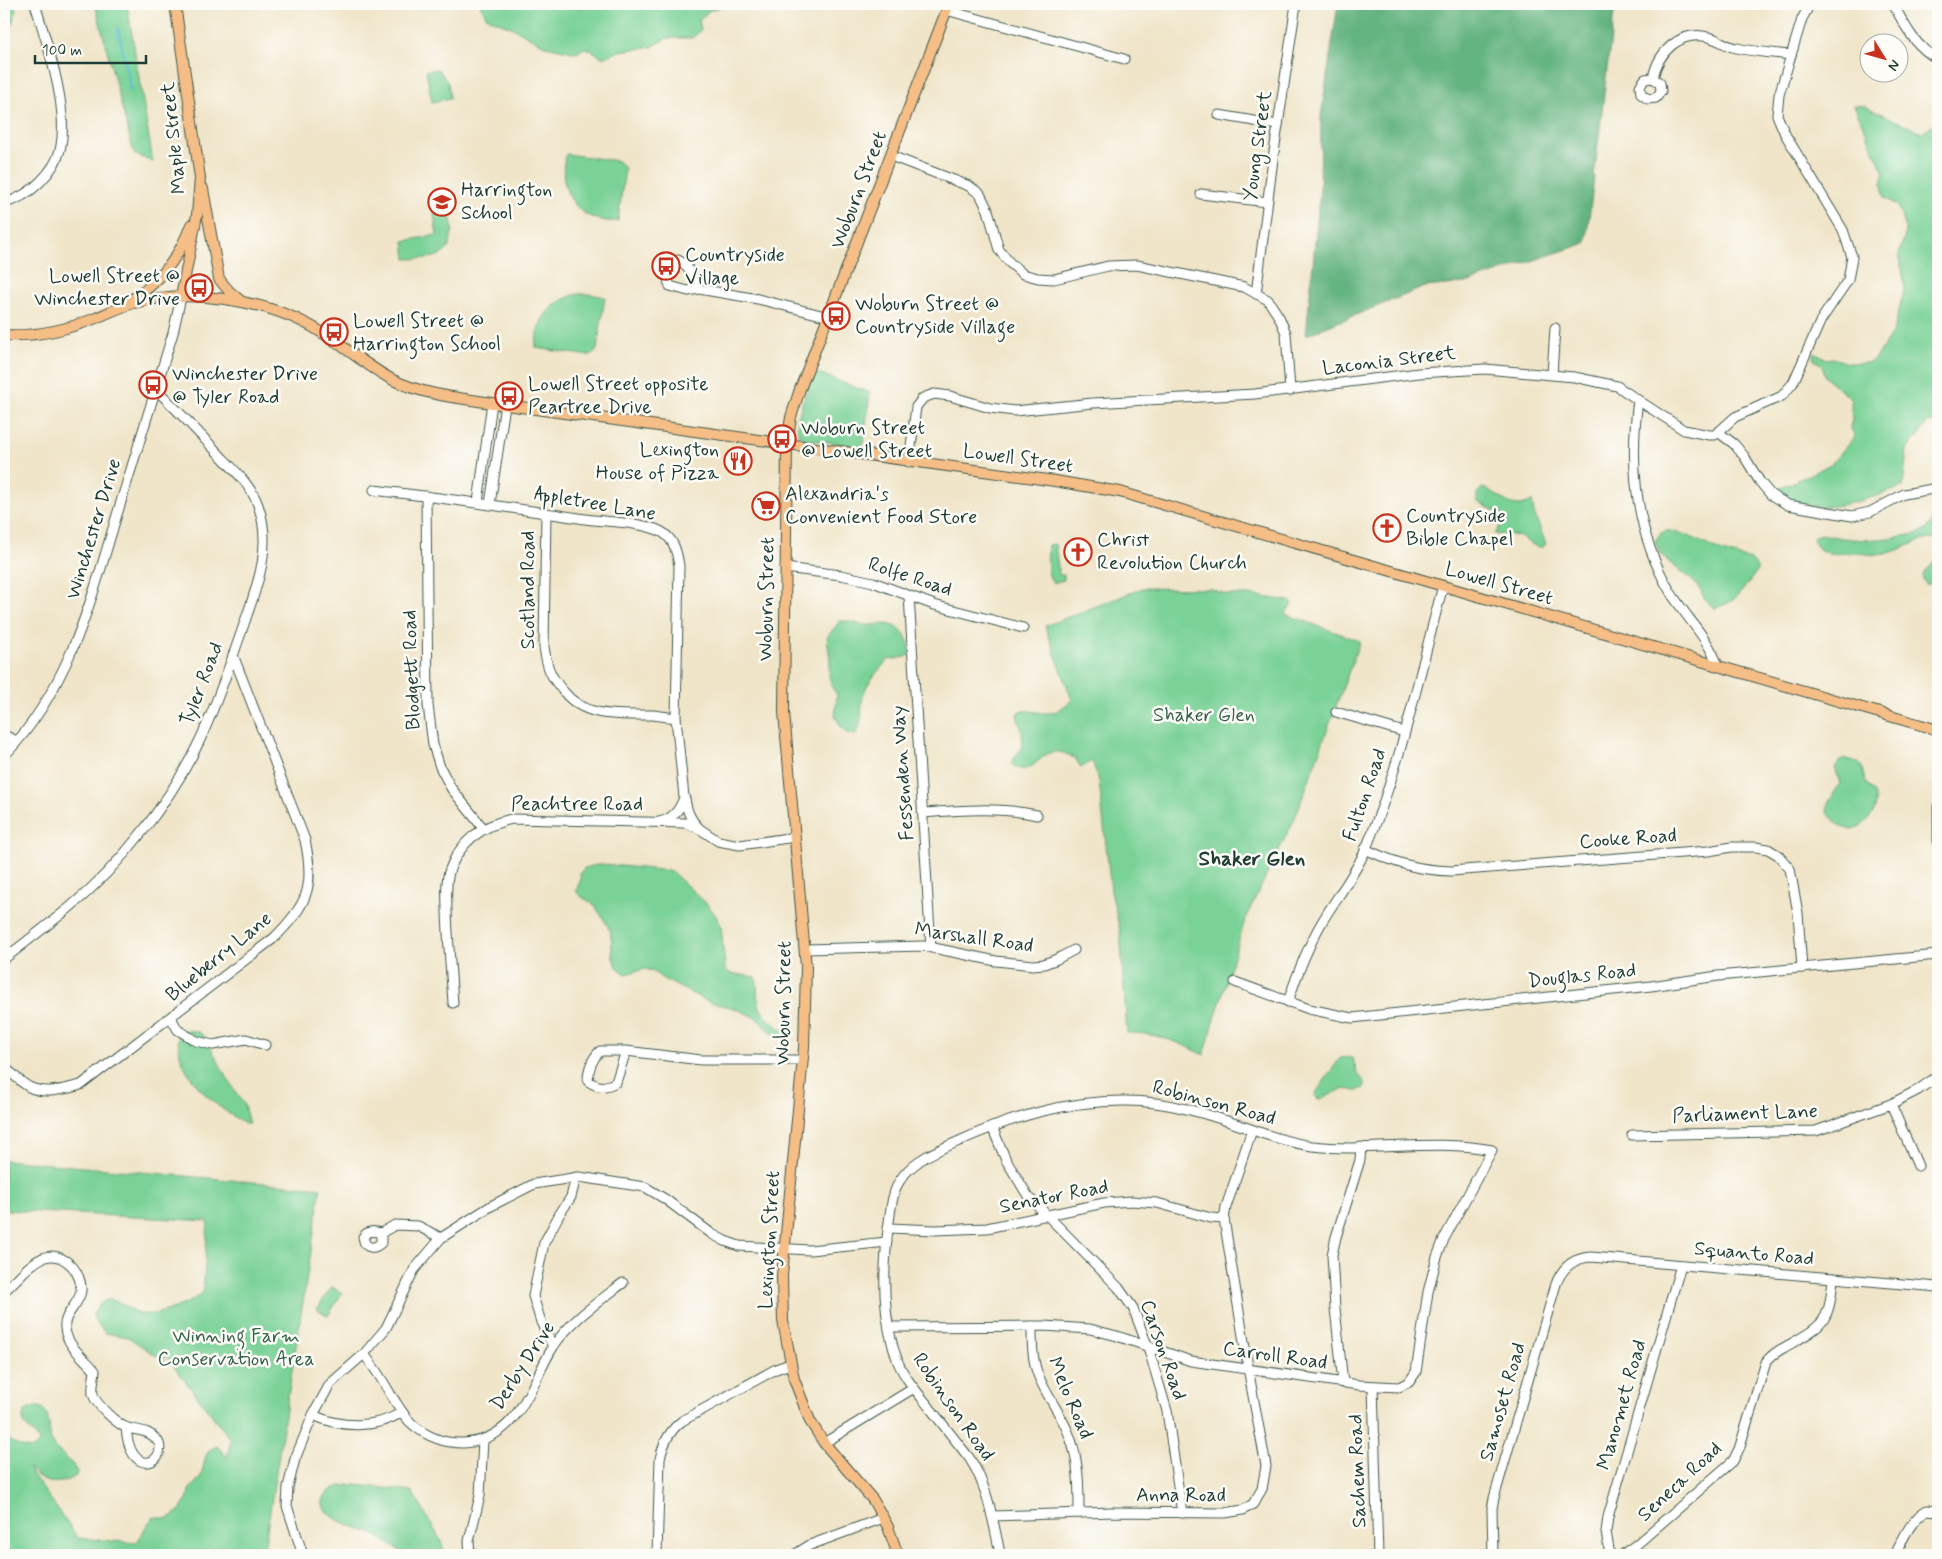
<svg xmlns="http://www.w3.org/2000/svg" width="1942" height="1559" viewBox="0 0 1942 1559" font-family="Mynerve,sans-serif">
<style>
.green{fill:#7ad297;stroke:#4c8866}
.forest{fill:#63b480;stroke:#41785a}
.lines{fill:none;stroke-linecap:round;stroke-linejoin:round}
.stream{stroke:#52bdce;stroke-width:2.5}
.minor-casing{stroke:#3e564a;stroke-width:11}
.major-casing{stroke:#3e564a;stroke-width:12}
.minor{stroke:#fff;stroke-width:9}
.major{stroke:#f6be87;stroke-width:10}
.labels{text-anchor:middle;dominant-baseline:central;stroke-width:5;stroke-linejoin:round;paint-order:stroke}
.street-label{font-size:20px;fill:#1f3d34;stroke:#fdfcf7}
.poi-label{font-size:20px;fill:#1f3d34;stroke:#fdfcf7;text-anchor:start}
.park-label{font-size:20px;fill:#36624d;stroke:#fdfcf7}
.neighbourhood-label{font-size:21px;font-weight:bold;fill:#1f3d34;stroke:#fdfcf7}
</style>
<rect width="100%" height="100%" fill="#fdfcf7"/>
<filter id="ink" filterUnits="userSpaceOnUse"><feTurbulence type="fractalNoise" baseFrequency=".02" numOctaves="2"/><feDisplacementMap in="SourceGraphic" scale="10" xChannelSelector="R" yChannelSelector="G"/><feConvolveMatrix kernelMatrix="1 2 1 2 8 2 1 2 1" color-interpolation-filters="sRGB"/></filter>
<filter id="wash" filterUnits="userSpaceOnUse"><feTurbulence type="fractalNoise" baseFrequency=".0096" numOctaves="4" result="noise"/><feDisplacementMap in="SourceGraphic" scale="20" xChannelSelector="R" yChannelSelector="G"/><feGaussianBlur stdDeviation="1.12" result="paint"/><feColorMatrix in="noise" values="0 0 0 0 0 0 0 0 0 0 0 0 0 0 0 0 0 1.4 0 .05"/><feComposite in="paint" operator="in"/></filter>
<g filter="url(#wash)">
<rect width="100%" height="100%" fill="#f0e5c9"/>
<g class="green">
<polygon points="4,4 15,4 16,11 11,27 4,29"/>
<polygon points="95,4 127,4 153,162 134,154"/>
<polygon points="480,4 558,4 582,8 607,4 729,4 710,10 699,20 701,30 692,38 667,38 652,47 619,51 604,58 591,50 584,48 577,53 546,46 511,27 490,19 486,16"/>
<polygon points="742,4 818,4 812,10 803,14 786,7 752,8"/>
<polygon points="438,69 448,83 450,98 432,102 426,71"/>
<path d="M 1854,105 L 1865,106 L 1922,133 L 1938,120 L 1938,423 L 1928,422 L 1907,450 L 1903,487 C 1864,500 1811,522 1775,491 L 1831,464 L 1855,436 L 1850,427 L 1852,420 L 1851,399 L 1825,377 L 1822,365 L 1813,359 L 1815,352 L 1826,359 L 1833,358 L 1848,363 L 1867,363 L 1876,358 L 1894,330 L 1905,286 L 1899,254 L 1906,232 L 1898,206 L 1885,198 L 1881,182 L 1884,173 Z"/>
<path d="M 566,154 L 618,161 L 625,168 L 618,221 C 579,225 555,190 566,154 Z"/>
<path d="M 449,205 L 453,233 L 451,233 C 453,261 426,258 406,259 L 404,241 L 437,235 L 433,208 Z"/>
<path d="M 579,294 L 590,294 L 605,297 L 597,350 L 589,356 L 536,348 C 535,320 553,299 579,294 Z"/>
<path d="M 815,372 L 870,393 L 863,447 L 805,439 L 799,435 C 792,422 809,386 815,372 Z"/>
<path d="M 1482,488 C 1499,491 1509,514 1532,501 L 1534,513 L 1546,544 L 1543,547 C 1533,548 1529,541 1520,537 C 1512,533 1504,536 1495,534 L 1503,521 L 1503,515 L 1479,503 L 1477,500 L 1477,493 Z"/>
<path d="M 1938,511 L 1938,539 C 1920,537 1903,550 1885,554 C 1876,556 1864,553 1854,553 C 1839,553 1819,558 1813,539 L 1815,536 L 1821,534 C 1853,541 1871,541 1903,536 C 1909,535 1920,534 1926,530 C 1932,525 1932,515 1938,511 Z"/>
<path d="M 1665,531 L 1672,531 L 1693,538 L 1722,552 L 1751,560 L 1757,567 L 1757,571 C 1743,589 1738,602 1715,608 C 1700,599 1706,597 1698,587 C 1684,568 1663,566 1655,541 L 1661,533 Z"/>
<path d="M 1055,544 L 1059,575 L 1064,575 L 1064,580 L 1053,583 C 1045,574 1048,556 1048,545 Z"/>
<polygon points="1938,557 1938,584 1926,584 1923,580 1923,575"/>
<path d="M 1143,588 L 1211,589 L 1228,595 L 1249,595 L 1290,601 L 1292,604 L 1285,614 L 1360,641 L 1295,818 L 1246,917 L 1204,1055 C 1181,1043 1154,1032 1127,1033 L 1120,931 L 1111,891 L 1099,781 L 1092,761 L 1081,768 L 1076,759 C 1069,755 1062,751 1053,752 C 1038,755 1028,781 1011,763 L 1023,746 L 1022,732 L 1017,715 L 1018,712 C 1030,708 1043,716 1055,712 C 1061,709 1067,704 1072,700 L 1045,626 Z"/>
<path d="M 840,621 C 851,621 854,623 864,625 C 870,626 877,624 884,624 C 900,624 909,637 911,653 L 906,657 L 888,660 C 878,671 867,682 863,696 C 860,710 864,723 855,735 L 849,734 L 842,729 L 835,715 L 837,695 L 831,686 L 829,675 L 830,660 L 827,637 Z"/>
<path d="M 1845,759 C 1866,762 1860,767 1866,782 C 1868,787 1873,790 1875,796 C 1880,811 1866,824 1853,830 L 1841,827 L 1827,813 L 1828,803 L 1840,783 L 1835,767 L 1840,761 Z"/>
<path d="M 601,864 L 671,871 L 708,905 L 716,916 L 721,926 L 725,968 L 729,973 L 755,977 C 759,984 756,992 758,1000 C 761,1018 778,1025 791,1037 L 784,1038 L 772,1033 L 755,1017 L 734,1008 L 709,1002 L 663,979 L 652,971 L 645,969 L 626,974 C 608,964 614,949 610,932 C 608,925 601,915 596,908 C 591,900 582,900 576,891 L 581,879 L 580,874 L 584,868 Z"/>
<path d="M 187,1030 L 199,1032 L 205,1037 L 226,1076 L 244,1105 L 249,1124 L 245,1124 C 220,1109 194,1089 182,1061 C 179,1054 179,1045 178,1038 Z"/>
<path d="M 1351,1057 L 1354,1062 L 1357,1073 L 1365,1082 L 1365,1087 C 1356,1093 1349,1088 1341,1090 C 1332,1093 1328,1098 1318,1099 L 1315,1096 L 1316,1093 L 1340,1058 Z"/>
<path d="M 4,1160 L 321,1188 L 263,1555 L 4,1555 L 4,1434 C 10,1443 21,1448 33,1449 L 39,1443 C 37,1433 23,1429 23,1418 C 23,1414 26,1410 29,1409 C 53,1399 47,1430 52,1443 C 56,1452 71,1458 77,1472 L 76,1476 C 67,1482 50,1486 40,1478 C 35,1475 33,1470 28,1468 L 78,1538 L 136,1543 C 143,1535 145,1524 154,1517 L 168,1519 L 180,1510 L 188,1498 L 189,1490 L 201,1477 L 206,1455 L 209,1450 L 217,1446 L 227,1457 L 231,1440 L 166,1356 L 164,1361 L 128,1337 L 105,1333 L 95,1321 L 93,1314 C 108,1286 122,1307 138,1313 C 153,1319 193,1303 203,1292 L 208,1221 L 4,1210 Z"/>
<polygon points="332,1287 342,1293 328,1316 317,1309"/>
<path d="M 355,1485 L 412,1491 L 441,1541 L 445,1555 C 434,1555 420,1558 410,1555 C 397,1551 385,1540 373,1534 C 361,1528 312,1517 325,1496 C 331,1486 344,1485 355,1485 Z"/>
</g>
<polygon class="forest" points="1338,4 1615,4 1586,243 1466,283 1425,287 1306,335 1320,191 1321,116"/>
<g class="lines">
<polyline class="stream" points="118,29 131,91"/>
</g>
</g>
<g filter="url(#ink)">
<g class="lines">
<g class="minor-casing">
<g id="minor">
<path d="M 1893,4 C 1905,26 1915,47 1938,59"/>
<polyline points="946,10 1124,59"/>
<path d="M 1653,78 L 1645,79 L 1640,86 L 1641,94 L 1648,99 L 1656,98 L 1661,91 L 1660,83 L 1653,78 C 1658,52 1680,30 1708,37 C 1719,39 1727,47 1737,48 C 1755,52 1773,53 1791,55"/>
<polyline points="1219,115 1278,125"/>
<polyline points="891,156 969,186 980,194 988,210 999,250 1010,263 1023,274 1038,278 1054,279 1108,266 1137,265 1244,287 1268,300 1279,317 1286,333 1290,391"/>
<polyline points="1201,194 1267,202"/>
<path d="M 4,203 C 17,200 30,192 40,182 C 49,173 57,163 60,150 C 70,109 47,44 35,4"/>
<path d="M 699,289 L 688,291 L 670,286 C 666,279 669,269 674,262 L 678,260 C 689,265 694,278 699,289 L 758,299 L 829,317"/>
<polyline points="1256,294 1273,159 1296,4"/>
<polyline points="1552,374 1555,328"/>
<polyline points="1638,400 1684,430 1709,435 1715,435 1735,417 1782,396 1793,383 1821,320 1848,280 1852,257 1843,230 1785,134 1777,115 1779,95 1802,19 1810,4"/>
<polyline points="1718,432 1734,444 1744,456 1760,482 1771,495 1788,505 1852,516 1870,512 1904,494 1938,488"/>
<path d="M 909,462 L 916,407 L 923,398 L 934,394 L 950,396 L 990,408 L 1015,411 L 1093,403 L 1255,394 L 1419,373 L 1485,369 L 1574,377 L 1617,386 L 1638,400 C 1629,467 1636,534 1671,593 C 1686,617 1709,639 1718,666"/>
<path d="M 374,490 C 444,498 514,508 585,519 C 606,522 641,522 660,531 C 674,538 677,552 679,566 L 676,718 L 684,797 C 680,810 673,819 659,822"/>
<polyline points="426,496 428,705 433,745 440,767 451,788 483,828"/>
<polyline points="478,502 492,403"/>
<polyline points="490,504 505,405"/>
<path d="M 546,513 L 544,647 C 547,668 550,676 564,692 C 587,720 621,714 653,715 C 661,716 669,717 676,718"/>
<polyline points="785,568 841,575 873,582 934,605 1023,628"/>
<polyline points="909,596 931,948"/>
<polyline points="1336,712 1404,732"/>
<polyline points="4,735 17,741"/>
<path d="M 4,756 C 67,692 91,602 116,518 C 135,457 154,395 173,333 L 181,297"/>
<path d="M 685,799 C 687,811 690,819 698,827"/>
<polyline points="1938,806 1938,841"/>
<path d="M 923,813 C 961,810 1000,807 1037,815"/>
<path d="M 1365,849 C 1395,863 1417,870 1451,871 L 1708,851 L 1732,847 L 1756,847 L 1768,849 L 1778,855 L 1790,869 L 1798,913 L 1802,968"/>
<polyline points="805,949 924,946 996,961 1033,965 1044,964 1057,959 1074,950"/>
<path d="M 4,959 C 26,942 48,925 69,908 C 121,865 170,802 199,742 C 216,706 228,670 241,633 C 255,591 274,549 258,505 C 251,485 233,469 219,454 C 198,432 177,410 156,389"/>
<polyline points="1235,982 1309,1009 1352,1018 1651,986 1718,976 1938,955"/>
<path d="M 1288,1002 C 1297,974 1307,948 1322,922 C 1336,898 1354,876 1365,851 C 1401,766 1419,674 1443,586"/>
<path d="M 453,1003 C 451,972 448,942 447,911 C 447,898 445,882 450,869 C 461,840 483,825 512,819 L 685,823 L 700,829 L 718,841 L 740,845 L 795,837"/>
<polyline points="171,1018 178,1030 196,1041 213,1045 246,1039 265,1045"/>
<path d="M 626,1051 L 600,1051 C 591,1060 588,1069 588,1081 C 598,1088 605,1088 616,1082 L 626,1051 L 701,1060 L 802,1060"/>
<path d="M 4,1067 C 12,1073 20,1082 29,1087 C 45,1095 65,1089 81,1085 L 274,938 C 308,904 315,887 305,840 L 233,655"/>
<polyline points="1891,1104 1918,1166"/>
<polyline points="992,1127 1006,1160 1028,1196 1118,1287 1133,1308 1148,1347 1167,1411 1182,1513"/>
<polyline points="1632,1135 1816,1131 1891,1104 1918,1090 1938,1076"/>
<polyline points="889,1228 935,1230 987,1228 1104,1203 1132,1201 1157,1203 1211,1218 1224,1219"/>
<path d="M 381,1233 C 374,1231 368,1230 363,1237 L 365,1244 C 371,1249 375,1248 381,1243 L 381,1233 L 395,1225 L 418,1226 L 441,1238"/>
<path d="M 4,1291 C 23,1276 44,1238 72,1266 C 77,1272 82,1282 81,1291 C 79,1305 63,1314 65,1328 C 66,1346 86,1359 95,1371 C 94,1378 92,1388 93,1394 C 95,1404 119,1426 128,1428 C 139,1431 148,1430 156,1439 C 166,1449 155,1467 141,1461 C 130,1456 127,1439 126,1428"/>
<path d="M 1032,1326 C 1032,1341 1032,1357 1037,1372 C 1045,1395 1062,1414 1070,1437 C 1079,1461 1079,1487 1079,1513"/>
<path d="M 890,1327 L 1044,1326 L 1090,1329 L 1117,1336 L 1191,1361 L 1359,1385 L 1399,1387 L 1409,1382 L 1416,1372 L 1428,1292 L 1437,1257 L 1444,1239 L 1492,1150 C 1432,1138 1372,1153 1312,1146 C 1289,1143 1266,1135 1245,1127 C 1207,1114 1168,1101 1127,1101 C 1067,1100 1012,1117 957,1142 C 938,1150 916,1159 903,1176 C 891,1191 891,1211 888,1229 C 883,1273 882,1320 898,1362 C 905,1379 918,1393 930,1408 C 943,1425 957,1442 970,1459 C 988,1487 993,1521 1000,1553"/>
<polyline points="553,1347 541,1322 533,1296 544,1243 559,1215 571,1197 576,1177"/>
<path d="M 364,1354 C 374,1367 383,1381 391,1395 C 398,1405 403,1415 411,1423 C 443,1452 491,1450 517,1413 C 532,1393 540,1368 553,1347 C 570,1321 598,1302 623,1283"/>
<polyline points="1343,1383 1335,1308 1332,1255 1336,1237 1360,1160 1361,1147"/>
<polyline points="1373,1386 1378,1555"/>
<path d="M 313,1415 C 341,1428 376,1429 402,1412"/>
<polyline points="824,1443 914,1388"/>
<polyline points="992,1516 1112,1512 1225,1513 1243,1510 1253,1504 1262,1489 1266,1466 1251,1385 1224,1219 1226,1207 1252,1130"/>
<polyline points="303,1555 287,1506 288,1487 295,1459 313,1415 330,1384 364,1354 386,1328 414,1270 441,1238 491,1206 534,1184 579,1177 645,1187 665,1199 712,1234 725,1241 739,1246 810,1250 887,1242"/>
<polyline points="470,1555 469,1541 480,1496 483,1440"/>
<path d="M 657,1555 L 660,1459 C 663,1444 670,1430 682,1421 L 776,1369 L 790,1364"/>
<polyline points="794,1555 810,1545 883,1518"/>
<path d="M 1493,1555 L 1492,1509 L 1494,1498 L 1556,1284 C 1562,1268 1573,1258 1591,1257 L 1938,1287"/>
<polyline points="1610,1555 1606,1532 1608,1517 1681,1265"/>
<path d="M 1622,1555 L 1636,1545 L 1733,1461 L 1739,1449 L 1766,1362 C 1771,1355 1779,1350 1787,1346 C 1825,1324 1829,1323 1833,1278"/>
<path d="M 1895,1555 C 1903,1539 1911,1519 1927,1510 L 1938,1511"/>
</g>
</g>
<g class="major-casing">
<g id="major">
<polyline points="175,4 200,178 197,215 181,297"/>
<polyline points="203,189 219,279 229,291 241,301"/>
<path d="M 129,301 C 159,284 179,257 191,225"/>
<path d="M 4,335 C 36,337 66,330 96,318 C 110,312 124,305 138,302 C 166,295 197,295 225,299 C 260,304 294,314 324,334 C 348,349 368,367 393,380 C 424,395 459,398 492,403 L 1055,481 L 1120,492 L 1938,730"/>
<polyline points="898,1555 888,1527 873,1500 824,1443 810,1421 794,1379 783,1321 782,1276 804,1047 806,967 784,712 787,444 791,417 800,389 949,4"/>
</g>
</g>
<use href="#minor" class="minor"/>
<use href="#major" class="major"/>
</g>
</g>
<defs>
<g id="school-ring" transform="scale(1.4375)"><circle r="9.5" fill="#fdfcf7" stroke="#c8321e" stroke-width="1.5"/><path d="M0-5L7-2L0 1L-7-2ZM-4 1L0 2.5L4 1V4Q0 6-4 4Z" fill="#c8321e"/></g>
<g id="bus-ring" transform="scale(1.4375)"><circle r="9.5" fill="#fdfcf7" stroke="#c8321e" stroke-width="1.5"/><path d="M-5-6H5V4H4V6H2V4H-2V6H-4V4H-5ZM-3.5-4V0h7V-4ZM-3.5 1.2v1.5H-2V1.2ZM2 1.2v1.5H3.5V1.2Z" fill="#c8321e"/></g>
<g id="restaurant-ring" transform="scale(1.4375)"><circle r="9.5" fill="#fdfcf7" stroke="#c8321e" stroke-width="1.5"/><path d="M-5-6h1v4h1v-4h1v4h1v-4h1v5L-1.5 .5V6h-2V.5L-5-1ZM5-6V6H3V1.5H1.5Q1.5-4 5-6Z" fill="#c8321e"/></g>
<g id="supermarket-ring" transform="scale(1.4375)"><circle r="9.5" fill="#fdfcf7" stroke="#c8321e" stroke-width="1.5"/><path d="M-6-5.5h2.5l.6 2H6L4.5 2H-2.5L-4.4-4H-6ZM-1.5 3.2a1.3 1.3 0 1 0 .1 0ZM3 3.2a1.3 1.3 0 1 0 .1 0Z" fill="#c8321e"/></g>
<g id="church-ring" transform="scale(1.4375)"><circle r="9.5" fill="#fdfcf7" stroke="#c8321e" stroke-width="1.5"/><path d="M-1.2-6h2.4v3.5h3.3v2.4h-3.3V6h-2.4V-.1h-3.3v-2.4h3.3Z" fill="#c8321e"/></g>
</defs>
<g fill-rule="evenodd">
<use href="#school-ring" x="442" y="202"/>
<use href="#bus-ring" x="666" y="266"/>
<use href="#bus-ring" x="199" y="288"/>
<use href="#bus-ring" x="836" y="316"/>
<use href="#bus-ring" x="334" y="332"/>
<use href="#bus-ring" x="153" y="385"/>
<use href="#bus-ring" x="509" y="396"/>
<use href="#bus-ring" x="782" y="439"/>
<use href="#restaurant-ring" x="738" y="461"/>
<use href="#supermarket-ring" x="766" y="506"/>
<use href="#church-ring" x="1387" y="528"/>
<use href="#church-ring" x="1078" y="552"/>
</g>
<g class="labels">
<g class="street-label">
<text transform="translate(174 138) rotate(-96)">Maple Street</text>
<text transform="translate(1258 146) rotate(-82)">Young Street</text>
<text transform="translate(859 190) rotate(-69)">Woburn Street</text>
<text transform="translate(1389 361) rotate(-7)">Laconia Street</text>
<text transform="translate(1018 459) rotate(8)">Lowell Street</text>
<text transform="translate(595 504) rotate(10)">Appletree Lane</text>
<text transform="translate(94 529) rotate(-73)">Winchester Drive</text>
<text transform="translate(910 577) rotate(18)">Rolfe Road</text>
<text transform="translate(1499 584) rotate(16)">Lowell Street</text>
<text transform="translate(528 590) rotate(-90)">Scotland Road</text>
<text transform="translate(767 599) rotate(-89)">Woburn Street</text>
<text transform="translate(412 670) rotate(-92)">Blodgett Road</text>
<text transform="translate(202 684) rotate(-69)">Tyler Road</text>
<text transform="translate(903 773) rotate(-94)">Fessenden Way</text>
<text transform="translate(1365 795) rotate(-71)">Fulton Road</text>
<text x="577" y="804">Peachtree Road</text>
<text transform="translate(1628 839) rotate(-4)">Cooke Road</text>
<text transform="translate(974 938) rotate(8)">Marshall Road</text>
<text transform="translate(219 957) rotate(-39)">Blueberry Lane</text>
<text transform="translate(1582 976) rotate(-6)">Douglas Road</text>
<text transform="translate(784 1003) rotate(-89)">Woburn Street</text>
<text transform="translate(1214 1103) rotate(15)">Robinson Road</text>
<text transform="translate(1745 1114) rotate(-2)">Parliament Lane</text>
<text transform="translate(1054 1197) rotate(-11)">Senator Road</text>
<text transform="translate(770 1240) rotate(-87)">Lexington Street</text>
<text transform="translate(1754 1254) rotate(5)">Squanto Road</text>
<text transform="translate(1163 1350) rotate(71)">Carson Road</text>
<text transform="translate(1275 1356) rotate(8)">Carroll Road</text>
<text transform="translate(523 1366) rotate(-57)">Derby Drive</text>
<text transform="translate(1070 1398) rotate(67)">Melo Road</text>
<text transform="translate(1503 1402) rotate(-74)">Samoset Road</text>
<text transform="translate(1622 1405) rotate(-74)">Manomet Road</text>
<text transform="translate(953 1407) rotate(55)">Robinson Road</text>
<text transform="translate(1358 1471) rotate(-92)">Sachem Road</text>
<text transform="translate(1680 1482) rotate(-43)">Seneca Road</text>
<text x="1181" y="1495">Anna Road</text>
</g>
<g class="poi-label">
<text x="461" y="190">Harrington<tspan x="461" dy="23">School</tspan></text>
<text x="685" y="255">Countryside<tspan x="685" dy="23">Village</tspan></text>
<text x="180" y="276" text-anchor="end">Lowell Street @<tspan x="180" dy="23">Winchester Drive</tspan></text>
<text x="855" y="304">Woburn Street @<tspan x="855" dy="23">Countryside Village</tspan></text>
<text x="353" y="321">Lowell Street @<tspan x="353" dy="23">Harrington School</tspan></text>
<text x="172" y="374">Winchester Drive<tspan x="172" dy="23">@ Tyler Road</tspan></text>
<text x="528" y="384">Lowell Street opposite<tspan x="528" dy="23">Peartree Drive</tspan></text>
<text x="801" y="428">Woburn Street<tspan x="801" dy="23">@ Lowell Street</tspan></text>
<text x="719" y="450" text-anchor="end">Lexington<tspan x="719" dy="23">House of Pizza</tspan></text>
<text x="785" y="494">Alexandria's<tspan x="785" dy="23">Convenient Food Store</tspan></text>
<text x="1406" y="516">Countryside<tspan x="1406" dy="23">Bible Chapel</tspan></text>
<text x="1097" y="540">Christ<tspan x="1097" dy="23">Revolution Church</tspan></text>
</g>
<g class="park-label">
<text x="1204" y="715">Shaker Glen</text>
<text x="236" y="1336">Winning Farm<tspan x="236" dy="23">Conservation Area</tspan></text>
</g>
<g class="neighbourhood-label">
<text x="1252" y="859">Shaker Glen</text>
</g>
</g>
<rect width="1942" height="1559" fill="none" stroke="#fdfcf7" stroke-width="20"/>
<g transform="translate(1884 58) rotate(127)"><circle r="24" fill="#fdfcf7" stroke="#a4b0a9"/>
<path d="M0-4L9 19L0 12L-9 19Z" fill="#c8321e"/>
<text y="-8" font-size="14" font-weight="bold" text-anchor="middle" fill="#1f3d34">N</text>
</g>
<path d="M35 55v8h111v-8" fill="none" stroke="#1f3d34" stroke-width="2.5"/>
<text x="42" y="55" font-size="15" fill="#1f3d34" stroke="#fdfcf7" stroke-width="4" paint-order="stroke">100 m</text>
</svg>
